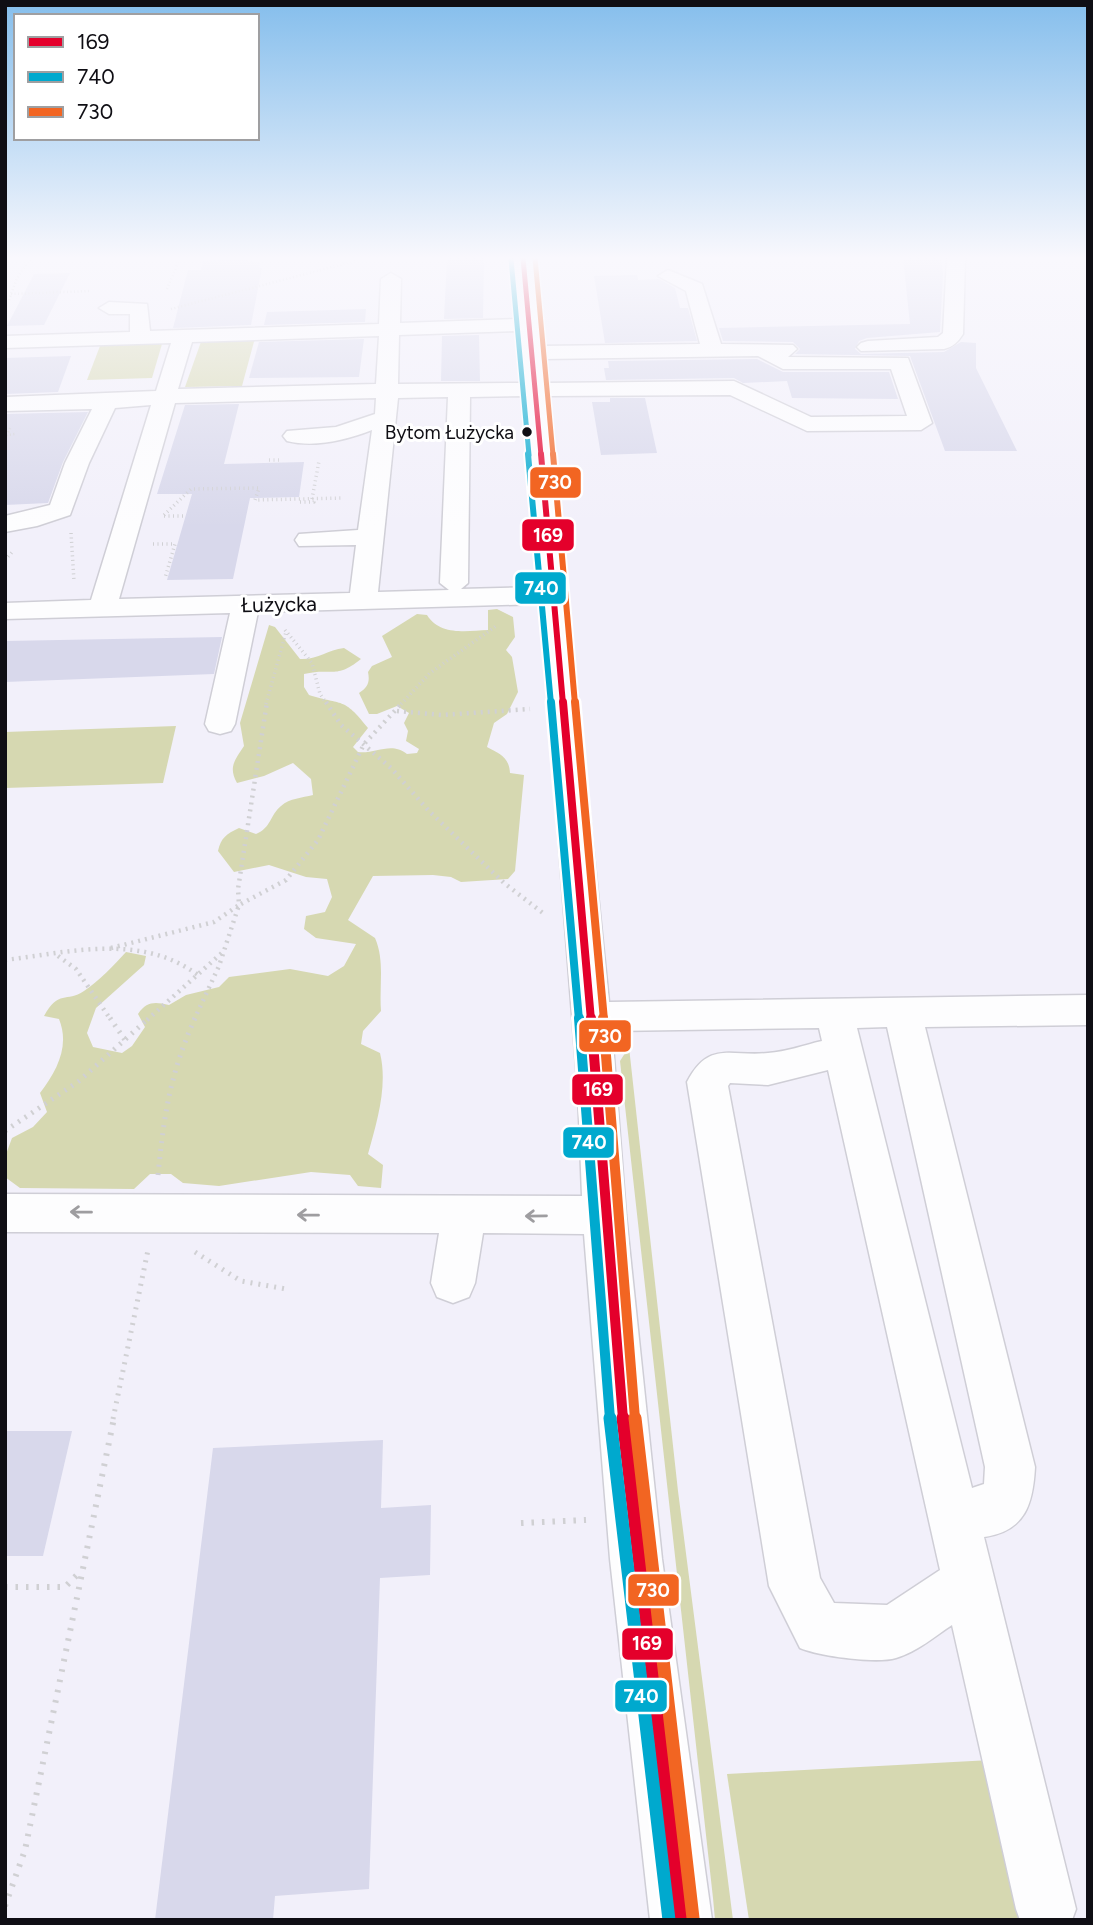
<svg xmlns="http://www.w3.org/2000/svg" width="1093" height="1925" viewBox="0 0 1093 1925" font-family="Figtree,sans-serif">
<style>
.green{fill:#d6d8b1}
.building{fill:#d8d8eb}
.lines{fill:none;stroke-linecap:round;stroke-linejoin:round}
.minor-casing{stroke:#cfced6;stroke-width:3}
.path-far4{stroke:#d0d0d3;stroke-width:2.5;stroke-dasharray:1 2.5;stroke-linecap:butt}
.path-far3{stroke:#d0d0d3;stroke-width:3.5;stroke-dasharray:1 3.5;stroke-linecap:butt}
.path-far2{stroke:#d0d0d3;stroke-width:4.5;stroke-dasharray:2 5;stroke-linecap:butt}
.path-far1{stroke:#d0d0d3;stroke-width:5;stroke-dasharray:2 6;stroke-linecap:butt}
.path{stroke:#d0d0d3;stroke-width:6;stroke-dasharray:2.5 8;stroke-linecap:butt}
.minor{fill:#fdfdfe;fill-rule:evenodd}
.bus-1-far4-casing{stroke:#fff;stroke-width:8}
.bus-1-far3-casing{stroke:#fff;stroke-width:10}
.bus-1-far2-casing{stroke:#fff;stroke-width:13}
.bus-1-far1-casing{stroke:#fff;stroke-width:16}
.bus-1-casing{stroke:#fff;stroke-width:18}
.bus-2-far4-casing{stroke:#fff;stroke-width:8}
.bus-2-far3-casing{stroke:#fff;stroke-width:10}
.bus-2-far2-casing{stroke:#fff;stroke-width:13}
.bus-2-far1-casing{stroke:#fff;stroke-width:16}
.bus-2-casing{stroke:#fff;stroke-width:18}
.bus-3-far4-casing{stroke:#fff;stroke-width:8}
.bus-3-far3-casing{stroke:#fff;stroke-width:10}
.bus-3-far2-casing{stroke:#fff;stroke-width:13}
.bus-3-far1-casing{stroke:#fff;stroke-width:16}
.bus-3-casing{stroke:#fff;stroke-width:18}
.bus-1-far4{stroke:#e4002b;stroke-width:5}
.bus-1-far3{stroke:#e4002b;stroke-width:6}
.bus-1-far2{stroke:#e4002b;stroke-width:8}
.bus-1-far1{stroke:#e4002b;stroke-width:10}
.bus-1{stroke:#e4002b;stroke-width:13}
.bus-2-far4{stroke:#00a9ce;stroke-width:5}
.bus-2-far3{stroke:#00a9ce;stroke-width:6}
.bus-2-far2{stroke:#00a9ce;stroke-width:8}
.bus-2-far1{stroke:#00a9ce;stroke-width:10}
.bus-2{stroke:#00a9ce;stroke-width:13}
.bus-3-far4{stroke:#f26522;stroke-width:5}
.bus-3-far3{stroke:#f26522;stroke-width:6}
.bus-3-far2{stroke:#f26522;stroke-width:8}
.bus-3-far1{stroke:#f26522;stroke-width:10}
.bus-3{stroke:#f26522;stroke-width:13}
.oneway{stroke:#9e9da0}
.bus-dot{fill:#0f0e14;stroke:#fff;stroke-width:2.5}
.labels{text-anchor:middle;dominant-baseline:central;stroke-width:6;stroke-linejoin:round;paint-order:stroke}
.far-bus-label{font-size:19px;fill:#0f0e14;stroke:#fff;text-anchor:end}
.far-street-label{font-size:21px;fill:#0f0e14;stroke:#fff}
.line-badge{stroke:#fff;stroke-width:2.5}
.badge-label{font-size:19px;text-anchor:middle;font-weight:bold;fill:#fff}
</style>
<rect width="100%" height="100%" fill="#f2f0fa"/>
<g class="green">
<polygon points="255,338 242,386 185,387 202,339"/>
<polygon points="162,344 152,378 87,380 100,346"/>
<path d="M 497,609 L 513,617 L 515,637 L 506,650 L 512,657 L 518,692 L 507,714 L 494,723 L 487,747 C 500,754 509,757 510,773 L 524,775 L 515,871 L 508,879 L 461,882 L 451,877 L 433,875 L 373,876 L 348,920 L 375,938 C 385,961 379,985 381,1011 L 363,1031 L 361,1044 L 380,1053 C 388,1086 377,1121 368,1154 L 383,1165 L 381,1188 L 358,1186 L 350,1175 L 311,1172 L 219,1186 L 183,1183 L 171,1174 L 150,1174 L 134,1189 L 20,1188 L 5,1177 L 5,1157 L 12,1138 L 33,1127 L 47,1112 L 40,1093 C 57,1071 70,1046 59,1019 L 44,1016 C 59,989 66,1003 84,991 C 99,981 114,965 126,952 L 146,956 L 144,965 L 96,1008 L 87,1033 L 93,1047 L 122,1053 L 132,1046 L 145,1027 L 138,1014 C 147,1001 155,1002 169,1005 L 186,995 L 219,987 L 229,977 L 290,969 L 328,976 L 344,966 L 356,944 L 316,938 L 304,929 L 306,916 L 325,912 L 332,897 L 327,879 L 306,877 L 269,865 L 234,872 L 218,851 C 221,838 226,834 239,828 L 256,834 C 271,828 270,815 281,806 C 290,798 302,798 313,795 L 311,779 L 293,763 L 264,776 L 237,783 C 228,767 235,760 244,746 L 240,723 L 269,625 L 275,627 L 300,659 C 318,660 327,650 344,648 L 361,659 C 335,680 332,667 304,674 L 304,687 L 309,695 C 343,706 343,696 368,728 L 353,747 L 358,752 C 376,754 391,741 407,754 L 417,753 L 419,749 L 406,741 L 408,731 L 404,723 L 409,713 L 397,706 L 377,714 L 369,714 L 359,693 C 368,687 370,682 368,672 L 372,666 L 392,657 L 382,636 L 417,614 L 427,615 C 440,636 467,631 488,630 L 488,610 Z"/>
<polygon points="176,726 163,783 5,788 5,732"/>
<polygon points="629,1047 678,1491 733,1920 715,1920 713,1898 620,1061"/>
<polygon points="991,1760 1024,1920 749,1920 727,1774"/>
</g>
<g class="building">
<polygon points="447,258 484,258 483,318 444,319"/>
<polygon points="903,258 941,258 943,274 940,332 867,338 859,341 855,349 861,354 944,352 961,342 976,343 976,368 1017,451 945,451 910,356 795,354 800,349 793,342 723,341 719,328 910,324"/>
<polygon points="244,260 260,262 259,268 262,268 251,325 173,328 188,270 201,270 203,261"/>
<polygon points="70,273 44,325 7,326 34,274"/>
<polygon points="637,275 638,280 659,279 675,288 680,308 688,308 697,341 605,343 594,276"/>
<polygon points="366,309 365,322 264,325 267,312"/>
<polygon points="479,335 480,381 441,381 442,336"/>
<polygon points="364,339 359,377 249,378 259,342"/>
<polygon points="71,356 58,392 5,394 5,358"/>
<polygon points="757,359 783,372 889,372 898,399 792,398 787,381 743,383 734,378 606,380 604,368 609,368 608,361"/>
<polygon points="610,398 645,398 657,453 601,455 592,402 610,402"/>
<polygon points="239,404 224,464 304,462 299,497 250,498 233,579 167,580 192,494 157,494 185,405"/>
<polygon points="88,412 63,462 48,503 5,505 5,414"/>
<polygon points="222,637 214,674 5,682 5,641"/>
<polygon points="5,1431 72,1431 43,1556 5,1556"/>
<polygon points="383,1440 381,1508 431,1505 430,1575 380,1578 369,1889 275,1896 273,1920 155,1920 213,1448"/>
</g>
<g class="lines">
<g class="minor-casing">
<g id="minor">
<path d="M 514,258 L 532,258 L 541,346 L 700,344 L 686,291 L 658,276 L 668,270 L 702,284 L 721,344 L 793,345 L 797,349 L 788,357 L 908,358 L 932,423 L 921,430 L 807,431 L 730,395 L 547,396 L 609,1002 L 1088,995 L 1088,1025 L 925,1027 L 1035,1467 C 1033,1503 1026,1531 984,1537 L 1076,1909 L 1072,1920 L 1020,1920 L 1016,1909 L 952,1625 C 935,1636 917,1652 896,1658 C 876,1664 819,1656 800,1648 L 769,1586 L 687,1082 C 709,1040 730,1057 768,1053 C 786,1052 804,1045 822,1041 L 819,1028 L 612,1031 L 626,1215 L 662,1559 L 712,1920 L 650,1920 L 610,1559 L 584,1234 L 483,1233 L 475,1283 L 469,1297 L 453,1303 L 437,1297 L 431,1283 L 439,1233 L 5,1232 L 5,1194 L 582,1196 L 578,1092 L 540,604 L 258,612 L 235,724 L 231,731 L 220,734 L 209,731 L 205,724 L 230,613 L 5,619 L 5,603 L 91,600 L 151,405 L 115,408 L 89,463 L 70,515 L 37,526 L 5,532 L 5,516 L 50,505 L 65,463 L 92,409 L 5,411 L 5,397 L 156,391 L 171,343 L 5,348 L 5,336 L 130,332 L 130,314 L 109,314 L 99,308 L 109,302 L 147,304 L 150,331 L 379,324 L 381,279 L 391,273 L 401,279 L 400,323 L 518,319 ZM 519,331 L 523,383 L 398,384 L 399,335 ZM 379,336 L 376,384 L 178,389 L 192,342 ZM 758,356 L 783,369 L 891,369 L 907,416 L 811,417 L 734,381 L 545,383 L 543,359 ZM 524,396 L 539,587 L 461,589 L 468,583 L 470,397 ZM 448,397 L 440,583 L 449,590 L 378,592 L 398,398 ZM 376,398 L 375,414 L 336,427 L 287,431 L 283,436 L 287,441 C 315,448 346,440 372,430 L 358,530 L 299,534 L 295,540 L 299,546 L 356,545 L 350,593 L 119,599 L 175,403 ZM 887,1027 L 985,1467 L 984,1484 L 972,1488 L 857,1028 ZM 828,1070 L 940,1570 L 887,1605 L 834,1603 L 820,1578 L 728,1086 L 730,1083 L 768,1085 Z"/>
<path d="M 947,258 L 965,258 L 963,334 C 958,342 953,347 944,349 L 861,351 L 857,347 L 861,343 L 868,341 L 938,337 L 943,333 Z"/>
</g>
</g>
<g class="path-far4">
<polyline points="167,289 180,258"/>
<polyline points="11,294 91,291"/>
<polyline points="9,300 17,278 31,258"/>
<polyline points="171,309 367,258"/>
<polyline points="10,428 7,435 15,434"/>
</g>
<g class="path-far3">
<polyline points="269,460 282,460"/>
<polyline points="312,499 319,461"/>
<polyline points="300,502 314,502 314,499"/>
<polyline points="164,515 191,489 259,488 255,500 343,498"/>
<polyline points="164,516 186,516"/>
<polyline points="71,533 74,581"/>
<polyline points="153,544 175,544 165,578"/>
<polyline points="5,560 14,550"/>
<polyline points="285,630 312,663 320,694 327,704"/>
<polyline points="266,704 286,632"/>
<polyline points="401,704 430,673 496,626"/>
</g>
<g class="path-far2">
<polyline points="326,702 341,725 391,768 429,811 504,883 543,913"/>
<polyline points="397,711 442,715 530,709"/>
<polyline points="111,948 214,922 239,905 238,889 267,702"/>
<polyline points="58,956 76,969 111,1020"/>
<path d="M 5,960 C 71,952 141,933 198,975"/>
<polyline points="147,1020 224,951"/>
<polyline points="194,1020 219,966 239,905 286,880 318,840 364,744 403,702"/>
</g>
<g class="path-far1">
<polyline points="110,1018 125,1040"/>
<polyline points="5,1131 79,1081 149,1018"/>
<path d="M 158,1175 C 164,1115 170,1074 195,1018"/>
<polyline points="195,1252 241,1281 286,1289"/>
<polyline points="113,1419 148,1250"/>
</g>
<g class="path">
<polyline points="521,1523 586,1520"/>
<polyline points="5,1587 65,1587 79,1573"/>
<polyline points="5,1906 25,1850 114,1418"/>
</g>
<use href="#minor" class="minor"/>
<g class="bus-1-far4-casing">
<polyline id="bus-1-far4" points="523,258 541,455"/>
</g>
<g class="bus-1-far3-casing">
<polyline id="bus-1-far3" points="541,454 563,704"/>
</g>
<g class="bus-1-far2-casing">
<polyline id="bus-1-far2" points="563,702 591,1020"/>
</g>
<g class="bus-1-far1-casing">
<polyline id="bus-1-far1" points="591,1018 623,1419"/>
</g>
<g class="bus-1-casing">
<polyline id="bus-1" points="623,1418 681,1920"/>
</g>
<g class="bus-2-far4-casing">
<polyline id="bus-2-far4" points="511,259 529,455"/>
</g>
<g class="bus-2-far3-casing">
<polyline id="bus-2-far3" points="528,454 551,704"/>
</g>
<g class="bus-2-far2-casing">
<polyline id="bus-2-far2" points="551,702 579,1020"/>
</g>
<g class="bus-2-far1-casing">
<polyline id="bus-2-far1" points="579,1018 610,1419"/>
</g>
<g class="bus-2-casing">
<polyline id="bus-2" points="610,1418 669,1920"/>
</g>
<g class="bus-3-far4-casing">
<polyline id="bus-3-far4" points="535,258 553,455"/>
</g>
<g class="bus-3-far3-casing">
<polyline id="bus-3-far3" points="553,454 575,704"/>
</g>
<g class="bus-3-far2-casing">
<polyline id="bus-3-far2" points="575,702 604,1020"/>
</g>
<g class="bus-3-far1-casing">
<polyline id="bus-3-far1" points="603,1018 635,1419"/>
</g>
<g class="bus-3-casing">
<polyline id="bus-3" points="635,1418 693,1918"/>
</g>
<use href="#bus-1-far4" class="bus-1-far4"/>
<use href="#bus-1-far3" class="bus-1-far3"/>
<use href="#bus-1-far2" class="bus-1-far2"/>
<use href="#bus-1-far1" class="bus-1-far1"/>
<use href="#bus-1" class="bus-1"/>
<use href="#bus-2-far4" class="bus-2-far4"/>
<use href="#bus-2-far3" class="bus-2-far3"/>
<use href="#bus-2-far2" class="bus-2-far2"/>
<use href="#bus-2-far1" class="bus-2-far1"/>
<use href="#bus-2" class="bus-2"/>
<use href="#bus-3-far4" class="bus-3-far4"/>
<use href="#bus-3-far3" class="bus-3-far3"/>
<use href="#bus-3-far2" class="bus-3-far2"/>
<use href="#bus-3-far1" class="bus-3-far1"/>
<use href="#bus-3" class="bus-3"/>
</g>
<defs><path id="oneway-shaft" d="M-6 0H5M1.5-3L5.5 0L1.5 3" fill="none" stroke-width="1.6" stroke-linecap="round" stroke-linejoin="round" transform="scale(1.75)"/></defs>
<g class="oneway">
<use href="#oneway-shaft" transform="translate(81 1212) rotate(-179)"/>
<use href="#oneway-shaft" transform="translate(308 1215) rotate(-179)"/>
<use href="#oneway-shaft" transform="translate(536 1216) rotate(179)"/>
</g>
<linearGradient id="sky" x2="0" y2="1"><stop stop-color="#85beec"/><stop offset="0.49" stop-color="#f9f8fd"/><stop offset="1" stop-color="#f9f8fd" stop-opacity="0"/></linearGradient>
<rect width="1093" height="527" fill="url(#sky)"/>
<circle class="bus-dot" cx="527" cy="432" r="6"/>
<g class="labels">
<g class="far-bus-label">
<text x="514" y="432">Bytom Łużycka</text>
</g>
<g class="far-street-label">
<text transform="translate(279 604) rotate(-1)">Łużycka</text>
</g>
</g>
<g class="line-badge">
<rect x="529" y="466" width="53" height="33" rx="7" fill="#f26522"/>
<rect x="521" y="518" width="54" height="34" rx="7" fill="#e4002b"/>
<rect x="514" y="571" width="53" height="34" rx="7" fill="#00a9ce"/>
<rect x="578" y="1019" width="54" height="34" rx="7" fill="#f26522"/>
<rect x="571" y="1073" width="53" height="33" rx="7" fill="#e4002b"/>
<rect x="562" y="1126" width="53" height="33" rx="7" fill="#00a9ce"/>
<rect x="627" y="1573" width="53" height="34" rx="7" fill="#f26522"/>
<rect x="621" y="1627" width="53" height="34" rx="7" fill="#e4002b"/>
<rect x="614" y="1679" width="54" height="34" rx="7" fill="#00a9ce"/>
</g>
<g class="badge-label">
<text x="555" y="489">730</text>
<text x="548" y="542">169</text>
<text x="541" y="595">740</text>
<text x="605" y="1043">730</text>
<text x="598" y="1096">169</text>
<text x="589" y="1149">740</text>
<text x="653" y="1597">730</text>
<text x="647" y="1650">169</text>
<text x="641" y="1703">740</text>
</g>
<rect width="1093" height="1925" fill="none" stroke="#0f0e14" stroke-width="14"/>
<rect x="14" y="14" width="245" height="126" fill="#ffffff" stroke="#9f9fa1" stroke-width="2"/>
<rect x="28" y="37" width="35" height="10" fill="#e4002b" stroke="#9f9fa1" stroke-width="2"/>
<text x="77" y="49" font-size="21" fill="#0f0e14">169</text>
<rect x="28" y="72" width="35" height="10" fill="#00a9ce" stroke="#9f9fa1" stroke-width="2"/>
<text x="77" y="84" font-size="21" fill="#0f0e14">740</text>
<rect x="28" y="107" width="35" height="10" fill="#f26522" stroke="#9f9fa1" stroke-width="2"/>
<text x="77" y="119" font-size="21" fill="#0f0e14">730</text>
</svg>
